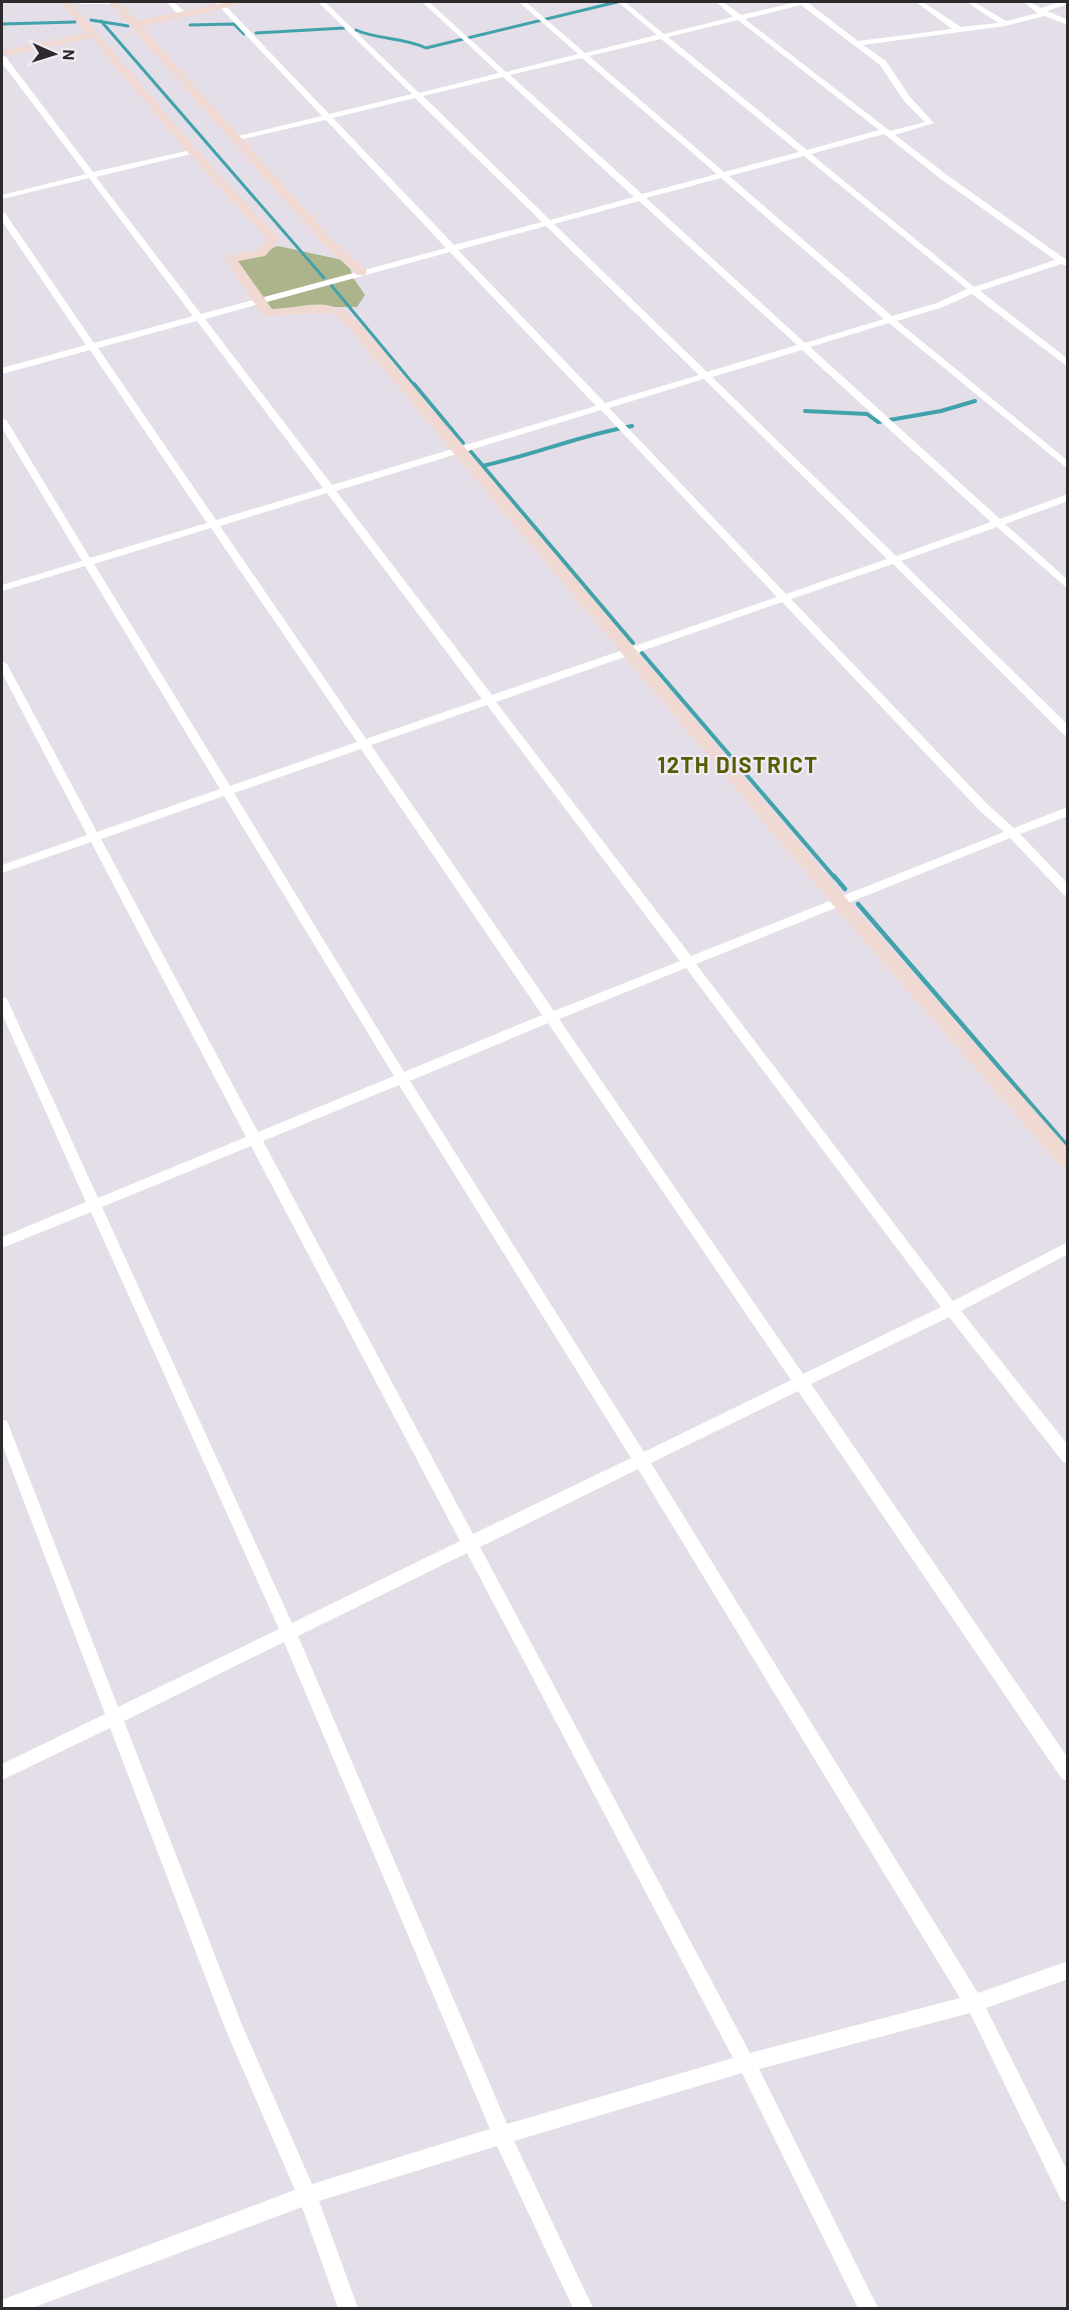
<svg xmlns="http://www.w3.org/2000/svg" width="1069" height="2310" viewBox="0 0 1069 2310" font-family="Barlow,sans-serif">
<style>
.green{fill:#acb48b}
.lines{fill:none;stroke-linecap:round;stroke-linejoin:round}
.stream-far2{stroke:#41a2ab;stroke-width:3}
.stream-far1{stroke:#41a2ab;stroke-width:4}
.stream{stroke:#41a2ab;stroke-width:4.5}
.street{fill:#fff;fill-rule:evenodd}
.secondary{fill:#f1d9d3;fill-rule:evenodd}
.labels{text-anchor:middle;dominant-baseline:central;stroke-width:4.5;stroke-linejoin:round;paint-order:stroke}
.district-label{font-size:22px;font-weight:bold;letter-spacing:1.5px;fill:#575c05;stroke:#f0ebf4}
</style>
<rect width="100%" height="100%" fill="#e3dee7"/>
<polygon class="green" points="278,246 347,261 354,279 365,295 357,307 312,307 271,310 237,260"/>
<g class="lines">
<g class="stream-far2">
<polyline points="91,20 128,26"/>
<polyline points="101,21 324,278"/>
<polyline points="2,24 75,22"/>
<polyline points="190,25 234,24 244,34"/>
<path d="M 356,30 C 378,40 404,37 426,48 L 617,2"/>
<polyline points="256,33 344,28"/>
<polyline points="331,285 415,386"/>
</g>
<g class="stream-far1">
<polyline points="414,384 463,443"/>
<polyline points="805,411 867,414 878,422 941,411 975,401"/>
<polyline points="471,452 633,643"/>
<path d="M 482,466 C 533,455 581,435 632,426"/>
<polyline points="642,653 835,878"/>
</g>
<g class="stream">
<polyline points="834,876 845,889"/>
<polyline points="858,904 1068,1147"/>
</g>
<g class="street">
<polygon points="77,2 119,2 115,4 81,4"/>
<polygon points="167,2 174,2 185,12 185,16 179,16"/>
<path d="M 215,2 L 222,2 L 329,114 L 412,94 L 318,2 L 325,2 L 419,93 L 499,73 L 422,2 L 429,2 L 506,72 L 578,54 L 519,2 L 526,2 L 585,53 L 657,35 L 618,2 L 625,2 L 664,34 L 733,17 L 716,2 L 723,2 L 741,15 L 797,2 L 807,2 L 858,41 L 952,29 L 916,2 L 923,2 L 961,27 L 998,23 L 967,2 L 974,2 L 1006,21 L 1038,13 L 1023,2 L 1030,2 L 1041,8 L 1060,2 L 1068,2 L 1068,4 L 1047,11 L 1068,20 L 1068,25 L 1045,16 L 1005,26 L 863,45 L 886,61 L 910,97 L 934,123 L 895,135 L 947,175 L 1068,261 L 1068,266 L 1061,264 L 980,291 L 1068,359 L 1068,367 L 972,294 L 943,307 L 897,321 L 1068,461 L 1068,469 L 889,323 L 810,347 L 1000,519 L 1068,494 L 1068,501 L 1005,524 L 1068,580 L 1068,589 L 997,527 L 901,561 L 1068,725 L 1068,736 L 1064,735 L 893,564 L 791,599 L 988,805 L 1014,828 L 1068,807 L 1068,816 L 1020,834 L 1068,884 L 1068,896 L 1064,895 L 1010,838 L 696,964 L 953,1301 L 1068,1242 L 1068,1254 L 961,1311 L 1068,1445 L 1068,1463 L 1063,1462 L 949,1317 L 811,1384 L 1068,1758 L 1068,1781 L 1062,1779 L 798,1391 L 651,1463 L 978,1993 L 1068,1961 L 1068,1979 L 986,2008 L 1068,2172 L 1068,2202 L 1061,2200 L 970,2013 L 759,2069 L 878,2308 L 858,2308 L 742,2073 L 514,2141 L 593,2308 L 573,2308 L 497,2146 L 319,2201 L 358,2308 L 338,2308 L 302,2207 L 32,2308 L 2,2308 L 2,2300 L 7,2298 L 295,2190 L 225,2028 L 110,1728 L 2,1780 L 2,1764 L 105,1714 L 2,1444 L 2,1420 L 7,1421 L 9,1426 L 118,1707 L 279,1629 L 91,1212 L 2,1248 L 2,1237 L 86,1202 L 2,1014 L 2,997 L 6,998 L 8,1001 L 98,1198 L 246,1137 L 91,842 L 2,873 L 2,865 L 87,835 L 2,673 L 2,661 L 7,664 L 97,832 L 220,789 L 85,566 L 2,591 L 2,585 L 82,561 L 2,428 L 2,418 L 7,421 L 90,558 L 207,523 L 90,350 L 2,374 L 2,368 L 86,345 L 2,221 L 2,213 L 5,213 L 94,343 L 193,316 L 89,178 L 2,199 L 2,195 L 86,174 L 2,63 L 2,56 L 5,56 L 93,172 L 195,149 L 195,153 L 96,177 L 201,314 L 446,248 L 326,120 L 234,141 L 234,137 L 322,116 ZM 801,5 L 880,65 L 904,101 L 925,122 L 890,131 L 745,19 ZM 738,20 L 879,130 L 807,150 L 668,37 ZM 661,39 L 799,152 L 724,172 L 589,56 ZM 582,58 L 717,174 L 642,194 L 510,75 ZM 503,77 L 634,197 L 550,220 L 423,96 ZM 415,98 L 542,222 L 454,245 L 333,118 ZM 884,134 L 941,179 L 1055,260 L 974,287 L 811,154 ZM 804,156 L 967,289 L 937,303 L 892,316 L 729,176 ZM 721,178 L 884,319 L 805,343 L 646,198 ZM 639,201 L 797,345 L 707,372 L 554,224 ZM 546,226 L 699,375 L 605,403 L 458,250 ZM 450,252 L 596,406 L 332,485 L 205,319 ZM 197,321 L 323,488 L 216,520 L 98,348 ZM 802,350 L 991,522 L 896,556 L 712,377 ZM 704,379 L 887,559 L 786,594 L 609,408 ZM 601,410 L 777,597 L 492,695 L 336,491 ZM 327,493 L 482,699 L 366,739 L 220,526 ZM 211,528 L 357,742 L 230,786 L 94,564 ZM 782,602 L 980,811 L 1004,832 L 691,956 L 496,702 ZM 487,705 L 680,961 L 554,1011 L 371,745 ZM 361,749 L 542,1015 L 404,1072 L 234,793 ZM 224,796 L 394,1076 L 258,1132 L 101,839 ZM 686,968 L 941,1307 L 803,1374 L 559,1019 ZM 548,1023 L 791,1380 L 644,1452 L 410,1081 ZM 399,1085 L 631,1458 L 473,1534 L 263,1141 ZM 251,1146 L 460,1541 L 292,1623 L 102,1207 ZM 638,1469 L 960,1998 L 750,2053 L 480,1547 ZM 467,1553 L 733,2058 L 507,2124 L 298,1636 ZM 284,1642 L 490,2129 L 312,2184 L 242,2025 L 124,1721 Z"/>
</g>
<g class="secondary">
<path d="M 61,2 L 71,2 L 196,149 L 280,239 L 265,256 L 238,261 L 272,309 C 312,307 331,293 363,327 L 845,897 L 1068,1148 L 1068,1169 L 1061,1167 L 833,905 L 346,325 L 337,317 L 328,313 L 263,316 L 224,259 L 226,256 L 257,250 L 267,239 L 188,153 L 91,38 L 2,57 L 2,51 L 86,33 Z"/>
<polygon points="109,2 119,2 137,21 226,2 243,2 242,4 142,27 331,238 365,269 367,272 365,275 357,275 323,244"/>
</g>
</g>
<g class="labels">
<g class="district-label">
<text x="738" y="764">12TH DISTRICT</text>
</g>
</g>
<rect width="1069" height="2310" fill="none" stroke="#2c2a2d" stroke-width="6"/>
<g transform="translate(54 54) rotate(93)" stroke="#f0ebf4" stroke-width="4.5" paint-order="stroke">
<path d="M0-4.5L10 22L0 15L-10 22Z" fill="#2c2a2d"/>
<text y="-9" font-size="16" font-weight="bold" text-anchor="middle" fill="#2c2a2d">N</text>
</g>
</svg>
